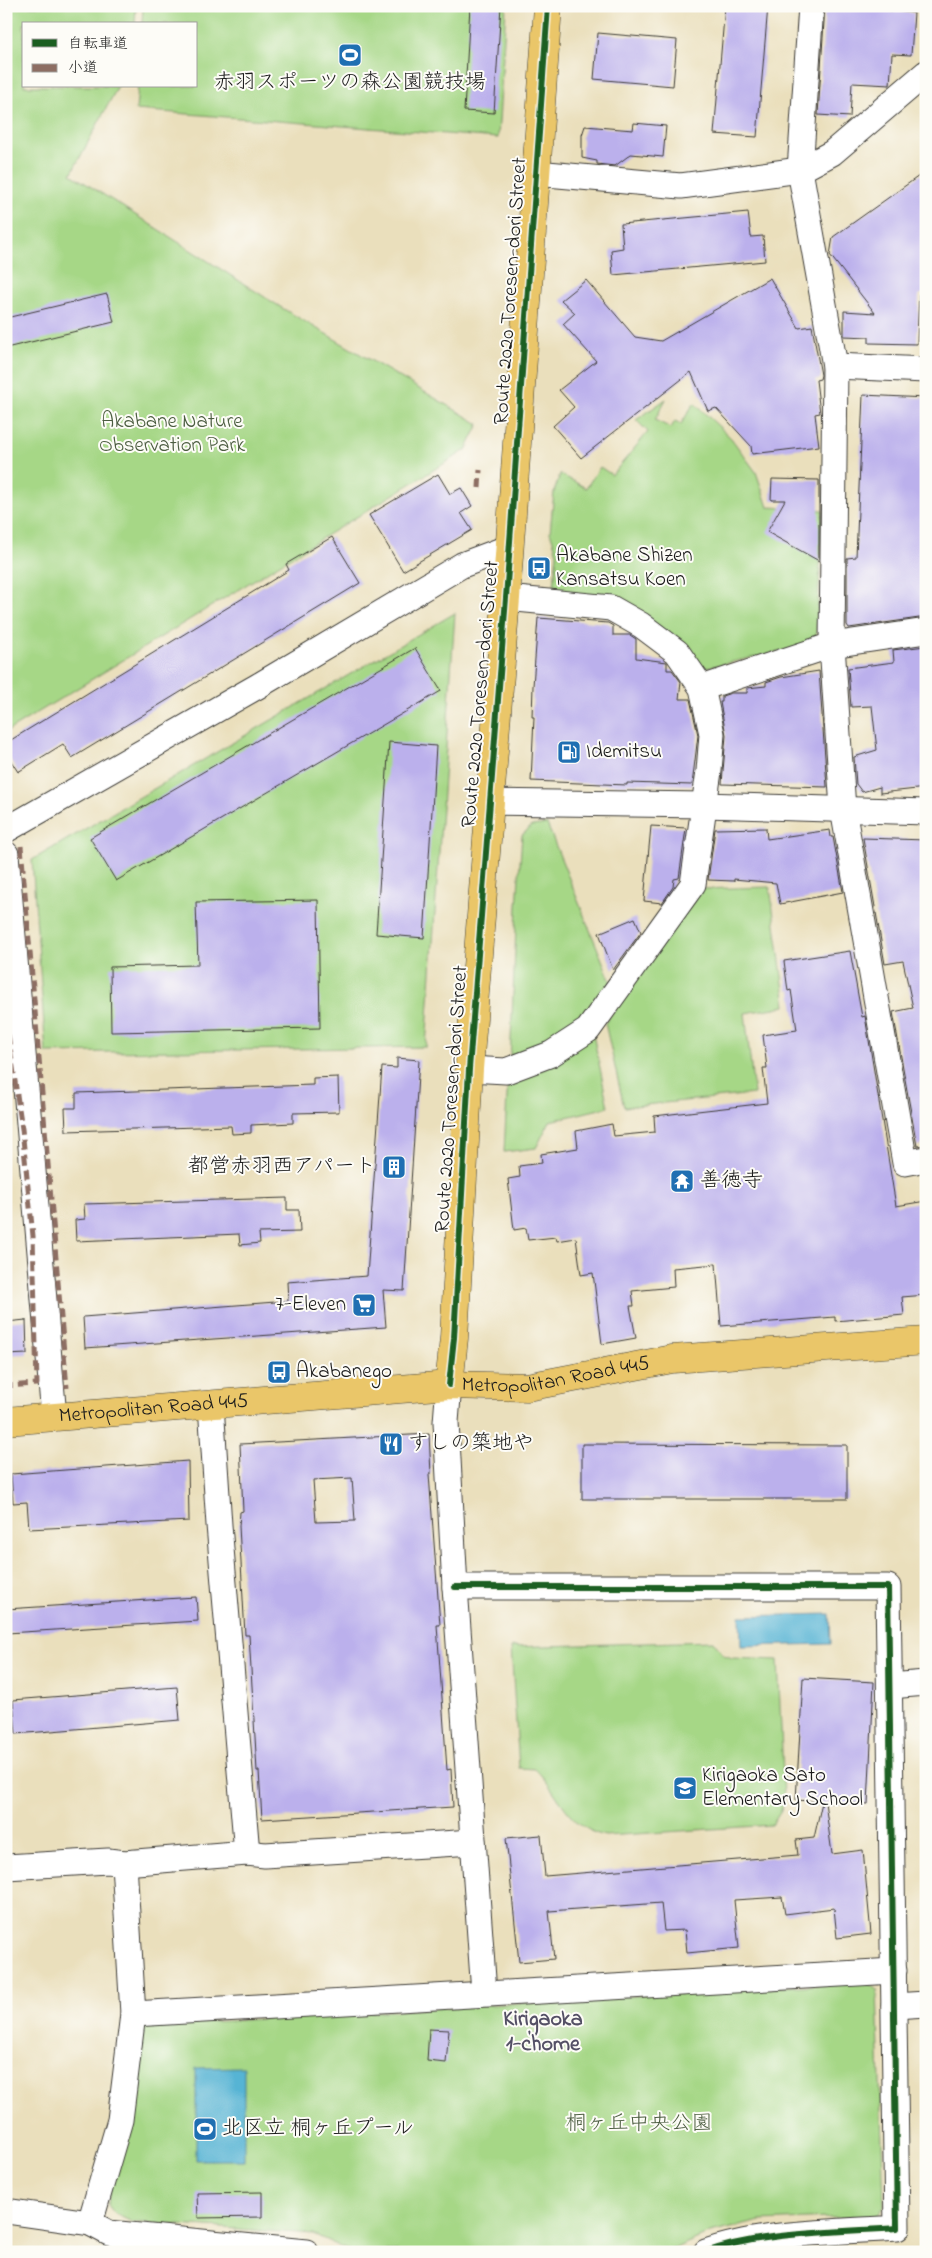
<svg xmlns="http://www.w3.org/2000/svg" width="932" height="2258" viewBox="0 0 932 2258" font-family="'Indie Flower','Klee One',sans-serif">
<style>
.green{fill:#a6d786;stroke:#617a51}
.water{fill:#56b4d4;stroke:#396878}
.building{fill:#bbb0ec;fill-rule:evenodd}
.lines{fill:none;stroke-linecap:round;stroke-linejoin:round}
.minor-casing{stroke:#3b3934;stroke-width:27}
.major-casing{stroke:#3b3934;stroke-width:29}
.minor{stroke:#fff;stroke-width:25}
.major{stroke:#eac669;stroke-width:28}
.quiet{stroke:#8d6e63;stroke-width:5;stroke-dasharray:10 5;stroke-linecap:butt}
.cycleway-casing{stroke:#fdfcf7;stroke-width:9}
.cycleway{stroke:#1b5e20;stroke-width:6}
.labels{text-anchor:middle;dominant-baseline:central;stroke-width:4;stroke-linejoin:round;paint-order:stroke}
.poi-label{font-size:21px;fill:#1c1c1c;stroke:#fdfcf7;text-anchor:start}
.street-label{font-size:21px;fill:#1c1c1c;stroke:#fdfcf7}
.park-label{font-size:21px;fill:#4c5d41;stroke:#fdfcf7}
.neighbourhood-label{font-size:22px;font-weight:bold;fill:#545065;stroke:#fdfcf7}
</style>
<rect width="100%" height="100%" fill="#fdfcf7"/>
<filter id="ink" filterUnits="userSpaceOnUse"><feTurbulence type="fractalNoise" baseFrequency=".02" numOctaves="2"/><feDisplacementMap in="SourceGraphic" scale="10" xChannelSelector="R" yChannelSelector="G"/><feConvolveMatrix kernelMatrix="1 2 1 2 8 2 1 2 1" color-interpolation-filters="sRGB"/></filter>
<filter id="wash" filterUnits="userSpaceOnUse"><feTurbulence type="fractalNoise" baseFrequency=".0096" numOctaves="4" result="noise"/><feDisplacementMap in="SourceGraphic" scale="20" xChannelSelector="R" yChannelSelector="G"/><feGaussianBlur stdDeviation="1.12" result="paint"/><feColorMatrix in="noise" values="0 0 0 0 0 0 0 0 0 0 0 0 0 0 0 0 0 1.4 0 .05"/><feComposite in="paint" operator="in"/></filter>
<g filter="url(#wash)">
<rect width="100%" height="100%" fill="#eadfbc"/>
<g class="green">
<polygon points="6,6 136,6 135,24 24,24 24,86 118,86 71,174 282,308 479,424 466,450 6,732"/>
<polygon points="143,6 506,6 498,138 136,110 138,86 196,86 196,24 142,24"/>
<polygon points="666,399 655,420 671,428 675,421 681,424 694,403 731,438 756,472 768,507 823,510 816,644 704,668 681,641 553,596 557,553 550,532 554,492 560,474 586,488 600,467 612,475 648,432 636,420"/>
<polygon points="455,613 426,1047 46,1053 32,860"/>
<polygon points="547,824 611,982 584,1023 557,1042 510,1061 517,906 522,835 532,826"/>
<polygon points="770,887 786,1006 745,1013 754,1094 624,1107 605,1023 700,889"/>
<polygon points="593,1034 608,1107 550,1121 536,1148 504,1152 508,1077"/>
<path d="M 713,1641 L 724,1655 L 732,1658 L 778,1660 L 784,1797 L 781,1811 L 772,1825 L 605,1836 C 567,1827 560,1793 535,1769 L 519,1768 L 511,1647 Z"/>
<polygon points="865,1982 877,1989 884,2207 877,2216 761,2221 710,2233 666,2252 352,2252 313,2234 132,2222 115,2214 107,2204 140,2034 145,2026"/>
</g>
<g class="water">
<polygon points="830,1614 831,1644 741,1646 740,1616"/>
<polygon points="244,2067 244,2160 196,2160 196,2068"/>
</g>
<g id="blocks">
<g class="building">
<polygon points="470,6 501,6 494,113 464,111"/>
<polygon points="725,6 768,6 757,137 714,134"/>
<polygon points="825,6 874,6 874,9 914,13 911,55 892,54 890,85 852,83 850,117 818,115"/>
<polygon points="598,33 677,40 673,86 594,79"/>
<polygon points="634,123 666,126 663,157 631,154 615,166 597,164 597,161 582,158 582,135 585,126 633,130"/>
<polygon points="926,171 926,294 919,294 917,344 869,343 869,337 844,336 844,311 875,313 830,255 833,237"/>
<polygon points="748,212 751,237 763,236 765,261 613,275 611,250 623,248 621,224"/>
<polygon points="770,278 799,328 812,326 821,375 820,379 816,380 820,413 815,414 819,446 752,454 751,446 716,408 708,411 691,372 581,458 553,426 574,407 559,390 596,361 563,324 575,313 561,300 586,280 635,337 661,341"/>
<polygon points="107,294 114,322 6,348 6,318"/>
<polygon points="863,395 926,398 926,617 849,628 847,625 847,558 856,557"/>
<polygon points="438,474 450,494 461,488 472,506 461,513 472,530 403,571 369,515"/>
<polygon points="772,479 819,480 819,561 767,532 785,500 771,500"/>
<polygon points="332,537 360,583 72,758 63,744 18,772 6,753 6,743 289,570 286,564"/>
<polygon points="538,618 608,623 613,626 613,635 630,635 636,639 636,658 667,662 667,670 672,670 681,682 679,699 690,699 698,735 692,785 627,783 627,785 531,781 534,717 532,717 533,686"/>
<polygon points="926,646 926,788 880,793 880,787 862,792 856,784 854,757 877,750 872,706 851,707 848,668 894,662 893,650"/>
<polygon points="415,648 441,691 116,881 90,838"/>
<polygon points="819,671 827,787 722,784 726,735 720,702 722,702 722,696 731,693 747,693 747,688 766,686 766,682 781,677"/>
<polygon points="389,742 436,746 424,938 376,934"/>
<polygon points="651,826 686,828 679,878 674,879 673,887 662,903 644,901"/>
<polygon points="766,828 767,839 830,830 831,837 833,837 843,892 780,904 776,883 734,879 734,881 708,880 715,829"/>
<polygon points="863,838 926,840 926,857 923,857 926,883 926,1025 923,1026 926,1047 926,1145 917,1146 893,1012 913,1008 903,961 885,964"/>
<polygon points="318,900 320,1028 111,1032 110,967 198,965 196,902"/>
<polygon points="635,918 641,932 613,970 599,933"/>
<polygon points="850,951 862,1017 865,1016 896,1206 926,1201 926,1295 902,1297 904,1315 835,1321 835,1317 721,1326 716,1264 673,1268 674,1287 632,1291 634,1306 630,1306 636,1338 602,1344 593,1273 581,1275 576,1238 557,1241 556,1237 528,1240 526,1228 514,1230 508,1179 520,1177 519,1166 542,1163 541,1154 578,1148 576,1131 612,1124 614,1136 655,1132 654,1116 767,1103 763,1068 767,1068 763,1035 797,1030 791,990 788,991 784,961"/>
<polygon points="397,1058 419,1060 404,1291 383,1290 386,1327 85,1348 83,1317 288,1301 287,1282 367,1276 382,1067 397,1068"/>
<polygon points="338,1077 339,1112 293,1113 293,1123 251,1125 251,1133 232,1134 231,1126 66,1131 65,1108 76,1108 76,1093 313,1085 313,1078"/>
<polygon points="287,1198 287,1210 299,1210 300,1232 259,1233 260,1243 240,1245 239,1234 76,1241 75,1220 85,1219 84,1204"/>
<polygon points="26,1320 27,1354 6,1355 6,1322"/>
<path d="M 429,1434 L 431,1474 L 429,1474 L 440,1625 L 437,1625 L 447,1770 L 451,1769 L 453,1807 L 262,1819 L 259,1771 L 257,1771 L 249,1635 L 245,1635 L 239,1526 L 240,1512 L 243,1511 L 240,1444 ZM 352,1478 L 355,1521 L 316,1522 L 313,1480 Z"/>
<polygon points="582,1444 847,1445 847,1499 582,1499"/>
<polygon points="188,1461 189,1521 29,1529 27,1502 13,1503 11,1474"/>
<polygon points="196,1597 198,1621 7,1633 6,1609"/>
<polygon points="803,1678 874,1682 868,1804 825,1802 832,1854 863,1850 871,1934 837,1938 834,1908 785,1914 782,1897 734,1900 739,1948 687,1953 685,1930 664,1931 661,1903 549,1911 554,1959 519,1962 506,1838 541,1835 545,1876 798,1855 796,1840 814,1838 822,1802 796,1800"/>
<polygon points="177,1687 180,1720 16,1734 13,1700"/>
<polygon points="429,2029 449,2030 446,2063 427,2061"/>
<polygon points="262,2192 262,2217 198,2218 197,2193"/>
</g>
</g>
</g>
<g filter="url(#ink)">
<use href="#blocks" fill-opacity="0" stroke="#3b3934" stroke-width="1"/>
<g class="lines">
<g class="minor-casing">
<g id="minor">
<polyline points="811,6 800,170 835,366 832,645 843,809 905,1163 926,1159"/>
<polyline points="536,173 681,186 800,170 832,153 926,73"/>
<polyline points="835,366 926,370"/>
<polyline points="702,688 832,645 926,631"/>
<polyline points="489,802 704,805 926,812"/>
<polyline points="6,830 258,686 462,565 510,547"/>
<polyline points="6,854 54,1417"/>
<polyline points="469,1069 506,1071 551,1054 588,1030 693,884 709,771 712,734 702,688 677,652 641,625 611,608 506,598"/>
<polyline points="449,1385 446,1422 455,1587 484,1993"/>
<polyline points="211,1405 219,1525 247,1853"/>
<path d="M 455,1587 L 888,1587 L 897,2228 C 838,2232 760,2232 706,2252"/>
<polyline points="890,1686 926,1683"/>
<polyline points="6,1867 108,1861 124,1863 247,1853 265,1855 473,1842"/>
<polyline points="894,2006 926,2004"/>
<polyline points="133,2014 894,1971"/>
<polyline points="6,2211 90,2223 109,2233 306,2252"/>
<polyline points="90,2223 120,2120 133,2014 124,1863"/>
</g>
</g>
<g class="major-casing">
<g id="major">
<polyline points="449,1385 454,1338 469,1069 506,598 548,6"/>
<path id="s1" d="M 6,1421 L 449,1385 L 527,1387 L 672,1359 L 926,1341"/>
</g>
</g>
<use href="#minor" class="minor"/>
<use href="#major" class="major"/>
<g class="quiet">
<polyline points="479,488 480,470"/>
<polyline points="21,846 67,1388"/>
<polyline points="6,1020 22,1129 33,1236 37,1384 6,1386"/>
</g>
<g class="cycleway-casing">
<g id="cycleway">
<polyline points="449,1385 454,1338 469,1069 506,598 548,6"/>
<path d="M 455,1587 L 888,1587 L 897,2228 C 838,2232 760,2232 706,2252"/>
</g>
</g>
<use href="#cycleway" class="cycleway"/>
</g>
</g>
<defs>
<g id="stadium-square" transform="scale(1.25)"><rect x="-9" y="-9" width="18" height="18" rx="4" fill="#1f6fb2" stroke="#fdfcf7"/><path d="M0-5a6.5 5 0 1 0 0 10a6.5 5 0 1 0 0-10ZM-3.5-1.8h7v3.6h-7Z" fill="#fff"/></g>
<g id="bus-square" transform="scale(1.25)"><rect x="-9" y="-9" width="18" height="18" rx="4" fill="#1f6fb2" stroke="#fdfcf7"/><path d="M-5-6H5V4H4V6H2V4H-2V6H-4V4H-5ZM-3.5-4V0h7V-4ZM-3.5 1.2v1.5H-2V1.2ZM2 1.2v1.5H3.5V1.2Z" fill="#fff"/></g>
<g id="fuel-square" transform="scale(1.25)"><rect x="-9" y="-9" width="18" height="18" rx="4" fill="#1f6fb2" stroke="#fdfcf7"/><path d="M-5.5-6h7V0h2V4h1.3V-2.5L3-4.5l.8-.8L6-3V5H2.5V1h-1V6h-7ZM-4.2-4.7v3.2H.2V-4.7Z" fill="#fff"/></g>
<g id="building-square" transform="scale(1.25)"><rect x="-9" y="-9" width="18" height="18" rx="4" fill="#1f6fb2" stroke="#fdfcf7"/><path d="M-4-6H4V6H1V3H-1V6H-4ZM-2.5-4.3h1.7v1.8h-1.7ZM.8-4.3h1.7v1.8H.8ZM-2.5-1h1.7V.8h-1.7ZM.8-1h1.7V.8H.8Z" fill="#fff"/></g>
<g id="temple-square" transform="scale(1.25)"><rect x="-9" y="-9" width="18" height="18" rx="4" fill="#1f6fb2" stroke="#fdfcf7"/><path d="M0-6L5-2H3V0L6.5 2.5H4V6H1.5V3h-3V6H-4V2.5H-6.5L-3 0V-2H-5Z" fill="#fff"/></g>
<g id="supermarket-square" transform="scale(1.25)"><rect x="-9" y="-9" width="18" height="18" rx="4" fill="#1f6fb2" stroke="#fdfcf7"/><path d="M-6-5.5h2.5l.6 2H6L4.5 2H-2.5L-4.4-4H-6ZM-1.5 3.2a1.3 1.3 0 1 0 .1 0ZM3 3.2a1.3 1.3 0 1 0 .1 0Z" fill="#fff"/></g>
<g id="restaurant-square" transform="scale(1.25)"><rect x="-9" y="-9" width="18" height="18" rx="4" fill="#1f6fb2" stroke="#fdfcf7"/><path d="M-5-6h1v4h1v-4h1v4h1v-4h1v5L-1.5 .5V6h-2V.5L-5-1ZM5-6V6H3V1.5H1.5Q1.5-4 5-6Z" fill="#fff"/></g>
<g id="school-square" transform="scale(1.25)"><rect x="-9" y="-9" width="18" height="18" rx="4" fill="#1f6fb2" stroke="#fdfcf7"/><path d="M0-5L7-2L0 1L-7-2ZM-4 1L0 2.5L4 1V4Q0 6-4 4Z" fill="#fff"/></g>
</defs>
<g fill-rule="evenodd">
<use href="#stadium-square" x="350" y="55"/>
<use href="#bus-square" x="539" y="568"/>
<use href="#fuel-square" x="569" y="752"/>
<use href="#building-square" x="394" y="1167"/>
<use href="#temple-square" x="682" y="1181"/>
<use href="#supermarket-square" x="364" y="1305"/>
<use href="#bus-square" x="279" y="1372"/>
<use href="#restaurant-square" x="391" y="1444"/>
<use href="#school-square" x="685" y="1788"/>
<use href="#stadium-square" x="205" y="2129"/>
</g>
<g class="labels">
<g class="poi-label">
<text x="350" y="83" text-anchor="middle">赤羽スポーツの森公園競技場</text>
<text x="556" y="556">Akabane Shizen<tspan x="556" dy="24">Kansatsu Koen</tspan></text>
<text x="586" y="752">Idemitsu</text>
<text x="376" y="1167" text-anchor="end">都営赤羽西アパート</text>
<text x="700" y="1181">善徳寺</text>
<text x="346" y="1305" text-anchor="end">7-Eleven</text>
<text x="296" y="1372">Akabanego</text>
<text x="408" y="1444">すしの築地や</text>
<text x="702" y="1776">Kirigaoka Sato<tspan x="702" dy="24">Elementary School</tspan></text>
<text x="222" y="2129">北区立 桐ヶ丘プール</text>
</g>
<g class="street-label">
<text transform="translate(511 291) rotate(-86)">Route 2020 Toresen-dori Street</text>
<text transform="translate(481 694) rotate(-85)">Route 2020 Toresen-dori Street</text>
<text transform="translate(452 1099) rotate(-86)">Route 2020 Toresen-dori Street</text>
<text stroke="none"><textPath href="#s1" startOffset="552">Metropolitan Road 445</textPath></text>
<text stroke="none"><textPath href="#s1" startOffset="148">Metropolitan Road 445</textPath></text>
</g>
<g class="park-label">
<text x="172" y="422">Akabane Nature<tspan x="172" dy="24">Observation Park</tspan></text>
<text x="639" y="2124">桐ヶ丘中央公園</text>
</g>
<g class="neighbourhood-label">
<text x="543" y="2020">Kirigaoka<tspan x="543" dy="25">1-chome</tspan></text>
</g>
</g>
<rect width="932" height="2258" fill="none" stroke="#fdfcf7" stroke-width="25"/>
<rect x="22" y="22" width="175" height="65" fill="#fdfcf7" stroke="#a3a29f"/>
<rect x="32" y="39" width="25" height="8" fill="#1b5e20" stroke="#a3a29f"/>
<text x="68" y="48" font-size="15" fill="#1c1c1c">自転車道</text>
<rect x="32" y="64" width="25" height="8" fill="#8d6e63" stroke="#a3a29f"/>
<text x="68" y="72" font-size="15" fill="#1c1c1c">小道</text>
</svg>
